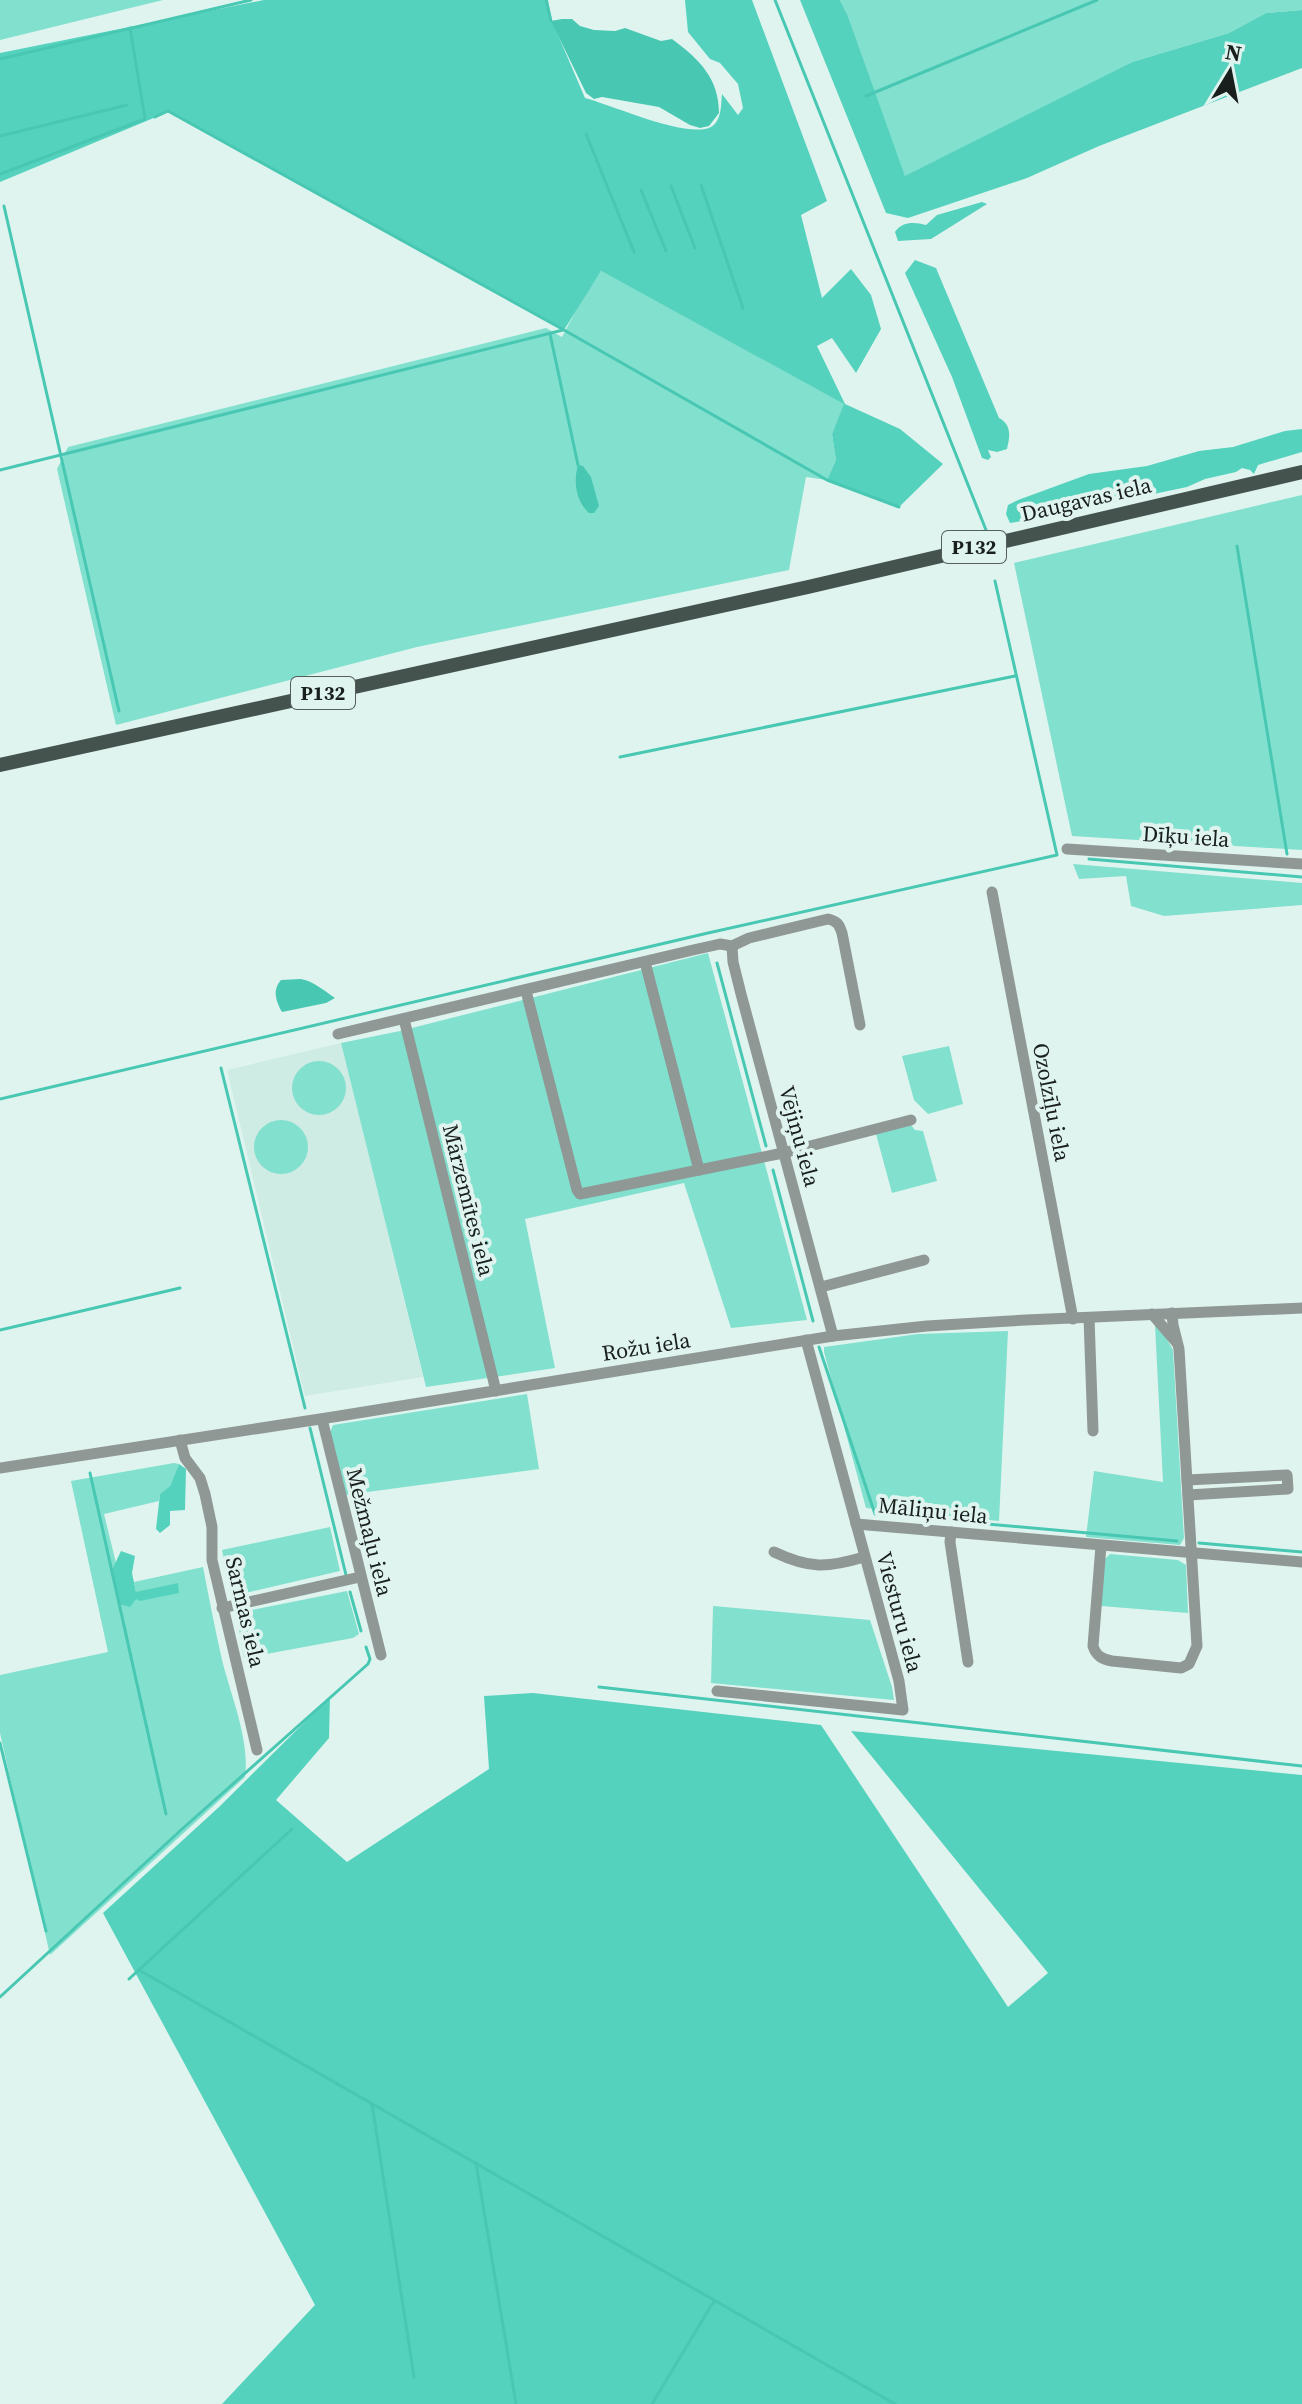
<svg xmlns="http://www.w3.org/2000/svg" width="1302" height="2404" viewBox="0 0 1302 2404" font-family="'Source Serif 4',serif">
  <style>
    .built { fill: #ceebe4 }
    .green { fill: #82e0ce }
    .forest { fill: #54d2bd }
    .water { fill: #48c8b3 }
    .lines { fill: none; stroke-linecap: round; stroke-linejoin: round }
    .stream { stroke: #48c8b3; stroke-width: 3 }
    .minor { stroke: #909896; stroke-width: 11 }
    .major { stroke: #45534f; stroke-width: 14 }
    .labels { text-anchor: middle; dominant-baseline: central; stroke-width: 8; stroke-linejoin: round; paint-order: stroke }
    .shield { fill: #e0f4ef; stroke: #545f5c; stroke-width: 2 }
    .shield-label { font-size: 20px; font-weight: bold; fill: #181f1d }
    .street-label { font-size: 22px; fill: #181f1d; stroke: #e0f4ef }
  </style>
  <rect width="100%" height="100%" fill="#e0f4ef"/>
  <path class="built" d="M341,1043L423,1377L305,1396L227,1070Z"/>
  <g class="green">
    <path d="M0,0H163L0,40Z"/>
    <path d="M840,0H1302V10L1266,13L1229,33L1132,62L905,177L848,16Z"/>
    <path d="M601,271L845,404L832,434L836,460L827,480L806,477L789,570L417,647L116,725L57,469L68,447L546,328L562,337L581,301Z"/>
    <path d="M1302,495V850L1072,836L1014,563Z"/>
    <path d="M1073,864L1302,883V905L1164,916L1131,906L1126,876L1079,879Z"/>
    <path d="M708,953L807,1320L731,1328L684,1183L525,1219L555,1368L426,1387L341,1043L400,1031Z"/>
    <path d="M949,1046L963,1104L928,1114L914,1100L902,1056Z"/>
    <circle cx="319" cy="1088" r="27"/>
    <circle cx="281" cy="1147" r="27"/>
    <path d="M911,1125L915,1130L923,1131L937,1181L892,1193L876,1134Z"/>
    <path d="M1155,1325H1159L1173,1350L1184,1538L1180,1545L1086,1537L1094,1471L1163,1482Z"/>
    <path d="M1008,1331L999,1521L866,1508L824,1352V1347L918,1334Z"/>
    <path d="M527,1394L539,1469L345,1495L329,1435L333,1425Z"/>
    <path d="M174,1463L179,1464L170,1486L160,1494L159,1501L104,1514L116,1563L112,1570L136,1592L134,1582L203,1567C209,1598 215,1629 222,1660C231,1696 250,1740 245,1777L50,1955L0,1733V1675L108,1652L71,1481Z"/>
    <path d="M330,1527L340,1571L232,1596L222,1550Z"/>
    <path d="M1110,1554L1178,1560L1186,1565L1188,1613L1101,1606L1104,1560Z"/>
    <path d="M347,1591L359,1634L353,1638L244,1658L236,1613Z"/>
    <path d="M713,1606L870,1620L892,1687L894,1700L711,1683Z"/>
  </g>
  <g class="forest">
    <path d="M264,0H548L552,21L585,98C612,105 687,139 711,127C722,121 721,103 722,94L738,115L743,108L738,84L720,63L710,59L688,32L685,0H752L827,201L801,215L822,298L851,269L871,295L881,329L856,373L832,338L817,346L845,404L900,429L943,464L899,507L827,480L836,460L832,434L844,404L601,271L564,330L168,112L0,182V53Z"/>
    <path d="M800,0H840L848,16L905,176L1132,62L1229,33L1266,13L1302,10V68L1099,146L1027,178L908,218L886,213Z"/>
    <path d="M982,202L987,204L931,239L898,241L895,232C902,221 915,222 926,225L937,215Z"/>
    <path d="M915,260L936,268L999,418C1012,425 1010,437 1007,449L997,452L988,450L991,457L988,460L982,458L952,377L905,273Z"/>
    <path d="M1302,429V452L1258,465L1254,474L1250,470L1242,468L1236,472L1205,479L1187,487L1096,506L1086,502L1074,512L1010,523L1006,514L1008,505L1018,500L1089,474L1147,466L1199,451L1233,447L1285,431Z"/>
    <path d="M179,1464L186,1469L185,1510L170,1511V1525L160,1533L156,1529L160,1494L170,1486Z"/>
    <path d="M121,1551L135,1556L132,1573L136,1592L178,1583L179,1593L140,1601L136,1599L130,1607L119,1604L112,1570Z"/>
    <path d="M533,1693L821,1725L1008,2007L1048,1973L851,1731L1302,1775V2404H222L315,2305L103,1913L219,1807L330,1697L329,1738L276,1800L347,1862L489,1769L484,1696Z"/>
  </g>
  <g class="water">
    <path d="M562,19H572L580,26L594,30L615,31L625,28L661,41L672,39C699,59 719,78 719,113L709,126L700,128L690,125L659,107L602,97L594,99L586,93L551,21Z"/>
    <path d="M578,465L583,466L591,477L599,506L594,513H589C576,501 573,482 578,465Z"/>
    <path d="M301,979C315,982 323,990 335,998L326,1003L282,1012C276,1001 272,990 281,980Z"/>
  </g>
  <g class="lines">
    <g class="stream">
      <path d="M546,0L551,21"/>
      <path d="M775,0L986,530"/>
      <path d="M0,59L251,0"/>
      <path d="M866,96L1097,0"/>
      <path d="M155,117L168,111L564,330L827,480L899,507"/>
      <path d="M586,134L634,252"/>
      <path d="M0,136L127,105"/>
      <path d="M0,174L145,119L130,28"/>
      <path d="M701,185L743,308"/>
      <path d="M671,186L695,248"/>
      <path d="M641,190L666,251"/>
      <path d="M4,206L119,711"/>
      <path d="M550,334L578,465"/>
      <path d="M0,470L563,330"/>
      <path d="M1237,546L1287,854"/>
      <path d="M620,757L1015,676"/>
      <path d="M1089,859L1302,877"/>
      <path d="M717,963L766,1146"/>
      <path d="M221,1068L305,1408"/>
      <path d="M0,1099L708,933L1057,855L995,581"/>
      <path d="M773,1170L813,1321"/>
      <path d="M0,1330L180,1288"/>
      <path d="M819,1347L875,1514L1177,1541"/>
      <path d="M310,1428L346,1575"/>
      <path d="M90,1473L166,1814"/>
      <path d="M1199,1543L1302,1552"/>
      <path d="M350,1592L361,1631"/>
      <path d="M599,1687L1302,1766"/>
      <path d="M0,1743L46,1931"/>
      <path d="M139,1970L895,2404"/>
      <path d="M129,1979L292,1829"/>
      <path d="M0,1997L181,1830L368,1664L370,1659L366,1647"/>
      <path d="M372,2104L414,2377"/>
      <path d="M476,2163L516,2404"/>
      <path d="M652,2404L714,2301"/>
    </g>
    <g class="minor">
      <path d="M1067,849L1302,864"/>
      <path d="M992,892L1073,1319"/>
      <path d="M732,946L733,962L741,994L833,1336"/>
      <path d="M645,962L699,1170L783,1153L911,1120"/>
      <path d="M526,991L577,1190L580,1194L699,1170"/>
      <path d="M404,1019L496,1391"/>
      <path d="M338,1034L693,950L720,944L732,946L749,938L828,919C837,921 839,924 842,933L860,1025"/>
      <path d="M821,1287L924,1260"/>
      <path d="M1152,1314L1177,1343"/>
      <path d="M1089,1318L1093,1431"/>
      <path d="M322,1419L381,1655"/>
      <path d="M180,1440L185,1458L200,1478L205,1494L212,1527V1560L257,1750"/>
      <path d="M0,1468L333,1417L833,1336L927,1326L1026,1320L1302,1308"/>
      <path d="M1187,1480L1287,1475L1288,1489L1188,1495"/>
      <path d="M856,1524L1302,1562"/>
      <path d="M951,1532L950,1542L968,1662"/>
      <path d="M1101,1546L1093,1646C1096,1656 1102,1659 1112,1661L1181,1668L1189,1664L1197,1646L1179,1349L1173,1325L1172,1313"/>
      <path d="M774,1552C810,1569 827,1568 864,1557"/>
      <path d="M222,1608L360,1577"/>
      <path d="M717,1691L903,1710L899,1681L806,1340"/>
    </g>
    <path class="major" d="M0,765L808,587L1302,472"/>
  </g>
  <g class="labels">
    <g class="shield">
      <rect x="942" y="531" width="64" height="32" rx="6"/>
      <rect x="291" y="677" width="64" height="32" rx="6"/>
    </g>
    <g class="shield-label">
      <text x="974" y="547">P132</text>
      <text x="323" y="693">P132</text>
    </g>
    <g class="street-label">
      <text transform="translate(1086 499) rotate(-13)">Daugavas iela</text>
      <text transform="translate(1186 836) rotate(4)">Dīķu iela</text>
      <text transform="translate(1052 1102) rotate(79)">Ozolzīļu iela</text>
      <text transform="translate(800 1136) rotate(75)">Vējiņu iela</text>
      <text transform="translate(469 1200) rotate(76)">Mārzemītes iela</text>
      <text transform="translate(646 1346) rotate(-9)">Rožu iela</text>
      <text transform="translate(933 1510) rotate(6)">Māliņu iela</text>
      <text transform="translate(370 1532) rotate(76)">Mežmaļu iela</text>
      <text transform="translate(246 1612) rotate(77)">Sarmas iela</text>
      <text transform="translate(900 1612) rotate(75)">Viesturu iela</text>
    </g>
  </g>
  <g transform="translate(1230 72) rotate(10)" stroke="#e0f4ef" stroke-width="6" paint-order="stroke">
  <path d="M0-6L14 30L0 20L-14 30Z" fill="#181f1d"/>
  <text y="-12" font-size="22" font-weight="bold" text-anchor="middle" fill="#181f1d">N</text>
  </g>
</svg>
